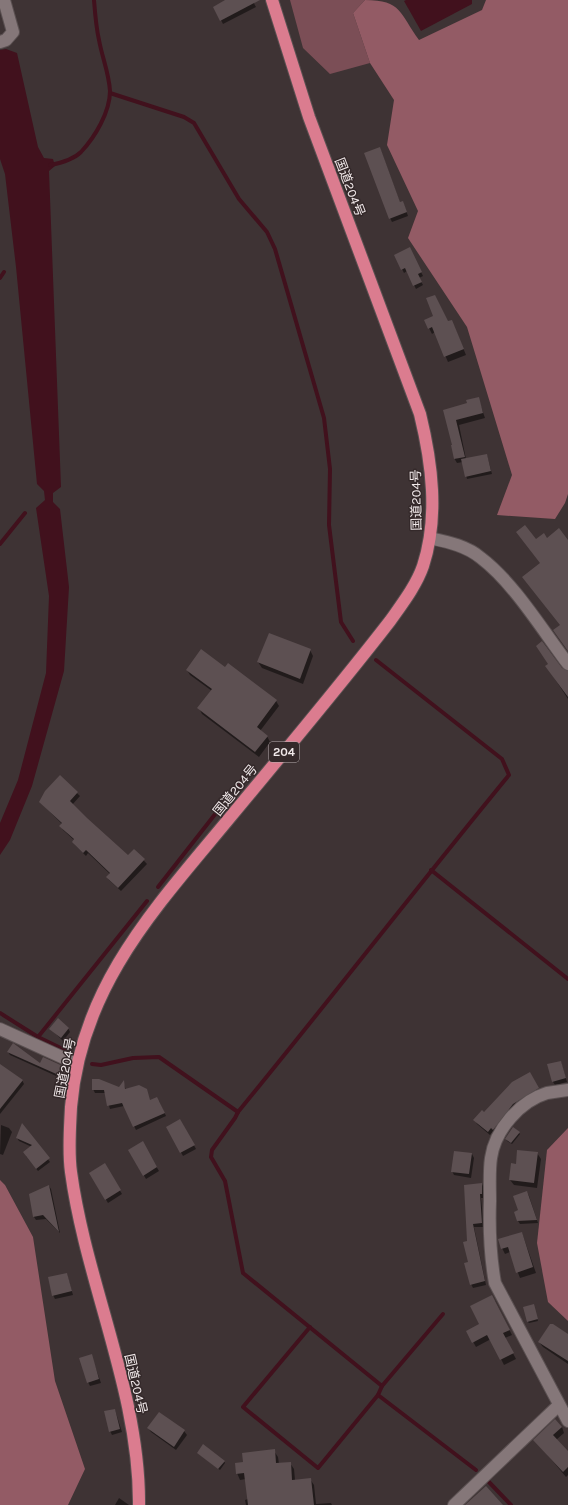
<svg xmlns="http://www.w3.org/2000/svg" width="568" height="1505" viewBox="0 0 568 1505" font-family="Karla,'Noto Sans JP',sans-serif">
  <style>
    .green { fill: #7b4e56 }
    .forest { fill: #935b65 }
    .water { fill: #41111d }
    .shadow { fill: #0007 }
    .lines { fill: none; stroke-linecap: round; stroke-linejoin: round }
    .stream { stroke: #41111d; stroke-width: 4 }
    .building { fill: #5d5052 }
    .street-casing { stroke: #5a5051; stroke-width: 14 }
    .highway-casing { stroke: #5a5051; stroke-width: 14 }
    .street { stroke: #857779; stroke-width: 12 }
    .highway { stroke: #db7c8f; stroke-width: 12 }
    .labels { text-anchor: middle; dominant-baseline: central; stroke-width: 3; stroke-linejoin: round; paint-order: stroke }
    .shield { fill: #34292a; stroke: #b8afb0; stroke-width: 1 }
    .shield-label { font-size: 12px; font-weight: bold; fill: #f0e8e9 }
    .street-label { font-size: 13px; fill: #f0e8e9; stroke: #34292a }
  </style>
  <rect width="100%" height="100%" fill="#3e3334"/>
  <path class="green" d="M290,0H365L353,13L370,63L330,74L303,48Z"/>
  <g class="forest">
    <path d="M365,0C402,0 400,14 419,40L482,10L486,0H568V494L565,503L555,519L497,515L512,475L467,327L408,238L418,211L387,145L394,100L370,63L353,13Z"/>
    <path d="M568,1128V1321L548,1302L537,1243L547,1150Z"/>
    <path d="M0,1180L5,1185L33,1237L55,1381L85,1469L68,1505H0Z"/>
  </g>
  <g class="water">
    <path d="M406,0H472V4L421,31L404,1Z"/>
    <path d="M6,49L17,53L38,147L44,158L53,159L55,166L49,171L61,487L53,493V502L60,509L69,587L64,671L32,786L10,840L0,855V823L18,780L46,673L49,596L36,508L45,500L44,491L37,484L16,267L5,174L0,159V50Z"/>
  </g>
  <g class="shadow">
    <path d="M228,0H252L256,7L223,24L214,7Z"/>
    <path d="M380,148L400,203L403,202L408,216L392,222L390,218Z"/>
    <path d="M411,252L423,276L419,278L423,285L416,289L407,271L404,273L402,269Z"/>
    <path d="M425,320L448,322L454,326L466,355L448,362L435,332L432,334Z"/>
    <path d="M478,398L485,418L459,425L466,459L487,455L492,474L467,479L463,462L457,463L454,458V446L444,411L468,404Z"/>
    <path d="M310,650L313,656L303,684L262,668L258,662Z"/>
    <path d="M225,669L276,701L279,706L260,731L267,736L270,742L259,757L202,714L199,708L212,691L190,675L187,670Z"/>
    <path d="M549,670L568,678V699Z"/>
    <path d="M60,777L80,796L72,805L128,857L134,850L147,864L121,891L109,880L107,877L110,874L88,853L86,856L75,845L73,842L74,840L63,830L61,826L62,824L40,802Z"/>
    <path d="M68,1028L70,1032L63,1041L51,1029Z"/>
    <path d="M8,1052L41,1064L67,1069L69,1072L65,1080L10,1055Z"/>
    <path d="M561,1062L567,1082L555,1085L553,1082Z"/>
    <path d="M0,1068L22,1080L24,1084L0,1114Z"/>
    <path d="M530,1074L540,1092L496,1133L493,1131L490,1135L477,1124L475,1120Z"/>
    <path d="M123,1082L126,1090L150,1101H159L166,1116L136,1130L124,1106L110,1109L105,1093H95L93,1089H119Z"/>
    <path d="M180,1120L196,1149L183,1156L167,1128Z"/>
    <path d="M1,1125L9,1128L12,1132L3,1155L0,1154Z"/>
    <path d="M22,1125L50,1162L38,1171L26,1156L32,1147L19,1141L17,1138Z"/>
    <path d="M519,1133L520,1134L512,1144L507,1141L506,1139Z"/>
    <path d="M142,1143L159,1171L146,1179L129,1150Z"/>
    <path d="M537,1153L541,1159L537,1188L514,1185L510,1180Z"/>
    <path d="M472,1154L474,1158L471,1178L454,1175L452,1171Z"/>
    <path d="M105,1165L122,1194L108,1203L90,1173Z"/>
    <path d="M482,1184L484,1188V1198H481L484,1227H474L486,1285L473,1288L471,1284L468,1242Z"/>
    <path d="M49,1186L51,1189L60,1233L46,1219L36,1220L34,1217L30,1195Z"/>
    <path d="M527,1192L529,1196L538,1223L520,1224L518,1221Z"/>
    <path d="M522,1233L536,1273L520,1278L510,1252L505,1254L502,1248Z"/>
    <path d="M67,1274L73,1295L55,1299L53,1295Z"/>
    <path d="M495,1301L512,1335L505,1338L516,1359L504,1365L491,1339L476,1347L467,1331L481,1324Z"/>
    <path d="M534,1307L538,1321L529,1323L528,1322Z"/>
    <path d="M551,1324L568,1335V1364L543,1347L539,1342Z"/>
    <path d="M91,1355L101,1383L90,1386L88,1382Z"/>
    <path d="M115,1410L122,1432L112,1435L110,1431Z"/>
    <path d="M159,1413L184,1431L187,1435L176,1450L151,1432L148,1428Z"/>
    <path d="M562,1427L564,1433L556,1440L568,1452V1475L566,1477L535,1440Z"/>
    <path d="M274,1451L278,1457L279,1464L290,1463L294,1469L295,1480L310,1479L314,1485L316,1504L331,1503L332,1505H246L245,1500L248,1499L246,1479L240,1480L237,1473L244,1463Z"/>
    <path d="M198,1453L224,1461L225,1463L220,1470Z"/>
    <path d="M119,1498L129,1505H115Z"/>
  </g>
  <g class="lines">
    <g class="stream">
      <path d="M110,93L184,117L194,123L239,199L267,232L275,249L324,418L330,469L329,525L341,622L353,641"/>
      <path d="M50,165C61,163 73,160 81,152C95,137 110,112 110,91C109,73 102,57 99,40C96,27 95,13 94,0"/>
      <path d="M0,278L4,272"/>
      <path d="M0,544L25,513"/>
      <path d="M376,660L502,759L509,775C417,887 329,1001 238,1112L235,1118L212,1150L211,1157L225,1181L243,1273L382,1386"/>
      <path d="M234,790L251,769"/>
      <path d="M431,870L568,979"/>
      <path d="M158,887L227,799"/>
      <path d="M0,1013L38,1037L69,1052"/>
      <path d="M38,1037L147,901"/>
      <path d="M92,1064L101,1065L133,1058L159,1057L238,1112"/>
      <path d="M443,1314L382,1386L378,1395L476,1470"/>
      <path d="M310,1327L243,1407L318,1468L378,1395"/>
      <path d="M487,1480L511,1505"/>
    </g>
  </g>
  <g class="building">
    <path d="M225,0H260L220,21L213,7Z"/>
    <path d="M380,147L400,202L403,201L407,212L389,219L364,153Z"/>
    <path d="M410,247L422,272L418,274L422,282L413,286L405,268L401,270L394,255Z"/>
    <path d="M435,295L448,321L452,320L464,349L444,357L432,327L428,329L424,320L433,316L426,298Z"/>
    <path d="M479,397L483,413L456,420L465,457L454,459L451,445H452L443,410L467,403L466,400Z"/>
    <path d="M487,454L491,471L465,477L461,459Z"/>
    <path d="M525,525L536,539L544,533L547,538L559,528L568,540V651L553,630L560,625L522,577L540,563L516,532Z"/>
    <path d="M269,633L311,649L300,679L257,662Z"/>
    <path d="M542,641L562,668L568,671V697L545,666L548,664L536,646Z"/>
    <path d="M201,649L225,667L228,663L277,700L257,727L268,736L255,752L197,708L212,689L186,670Z"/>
    <path d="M60,775L78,792L70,801L87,818L128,855L134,849L145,859L118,888L106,877L110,873L86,850L83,853L72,842L74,839L59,826L62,823L39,802L45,791Z"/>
    <path d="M58,1018L69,1028L61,1038L49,1029Z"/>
    <path d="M13,1043L40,1063L43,1057L67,1068L63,1077L7,1052Z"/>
    <path d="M561,1061L566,1078L552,1082L547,1064Z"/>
    <path d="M0,1064L23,1080L0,1109Z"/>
    <path d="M530,1072L539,1088L513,1104L493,1130L491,1128L488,1132L473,1120L482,1110L484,1112L512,1082Z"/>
    <path d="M92,1079H99L119,1087L124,1080L125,1089L139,1085L147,1089L150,1100L157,1097L165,1113L133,1127L122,1103L107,1106L104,1090H92Z"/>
    <path d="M180,1119L195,1145L180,1153L166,1127Z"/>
    <path d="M22,1123L50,1158L36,1169L23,1152L32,1145L16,1138Z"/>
    <path d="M513,1127L520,1132L511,1143L505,1139Z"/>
    <path d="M143,1141L157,1167L143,1176L128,1150Z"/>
    <path d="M517,1150L538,1152L534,1183L509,1180L511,1163L516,1164Z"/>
    <path d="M454,1151L472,1153L469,1174L451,1172Z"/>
    <path d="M105,1163L121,1190L105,1200L89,1173Z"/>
    <path d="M482,1183V1194H480L482,1223L473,1224L485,1281L470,1285L464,1263L468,1262L463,1242L467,1241L464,1185Z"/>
    <path d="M49,1185L59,1232L43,1215L33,1217L29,1194Z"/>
    <path d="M527,1191L537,1220L517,1221L514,1212L518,1210L513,1196Z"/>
    <path d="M522,1232L533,1267L516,1273L508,1247L501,1249L498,1239Z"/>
    <path d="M67,1273L72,1291L52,1296L48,1277Z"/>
    <path d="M492,1295L510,1330L503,1333L514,1353L500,1360L487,1335L472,1343L466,1331L479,1324L470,1306Z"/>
    <path d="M534,1304L538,1319L527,1322L523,1307Z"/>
    <path d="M550,1324H553L568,1334V1361L538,1342Z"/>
    <path d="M92,1354L99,1379L87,1383L79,1358Z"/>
    <path d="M115,1409L120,1429L109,1432L104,1411Z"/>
    <path d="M159,1412L185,1430L174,1447L147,1428Z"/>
    <path d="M555,1419L562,1427L553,1435L568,1451V1467L563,1472L533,1440Z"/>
    <path d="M203,1444L225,1461L218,1469L197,1453Z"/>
    <path d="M275,1449L276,1463L291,1462L292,1480L311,1478L314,1505H248L244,1473L236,1474L235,1463L243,1462L242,1453Z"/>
    <path d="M486,1486L503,1505H465Z"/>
  </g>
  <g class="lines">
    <g class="street-casing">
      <g id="street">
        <path d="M0,42L6,40L13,32L4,0"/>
        <path d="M430,538C448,542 467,546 481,558C514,583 543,631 568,664"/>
        <path d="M0,1029L77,1064"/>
        <path d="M568,1090C561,1091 554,1092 547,1093C520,1101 495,1130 491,1158C489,1171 490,1187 490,1201C489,1229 490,1255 495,1283L568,1421"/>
        <path d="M454,1505L559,1405"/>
      </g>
    </g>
    <g class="highway-casing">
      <path id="highway" d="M139,1505C140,1393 86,1283 71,1172C68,1151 70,1129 71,1107C81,984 158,905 232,815C285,751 339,687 390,621C402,604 416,586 423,566C439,517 432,463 420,414L309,117L272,0"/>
    </g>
    <use href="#street" class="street"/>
    <use href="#highway" class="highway"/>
  </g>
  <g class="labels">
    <rect class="shield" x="269" y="742" width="30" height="20" rx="3"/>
    <g class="shield-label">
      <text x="284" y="752">204</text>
    </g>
    <g class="street-label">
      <text transform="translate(350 187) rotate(69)">国道204号</text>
      <text transform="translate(416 500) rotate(-91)">国道204号</text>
      <text transform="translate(235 790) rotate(-51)">国道204号</text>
      <text transform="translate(65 1068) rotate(-79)">国道204号</text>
      <text transform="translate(136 1384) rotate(77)">国道204号</text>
    </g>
  </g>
</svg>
